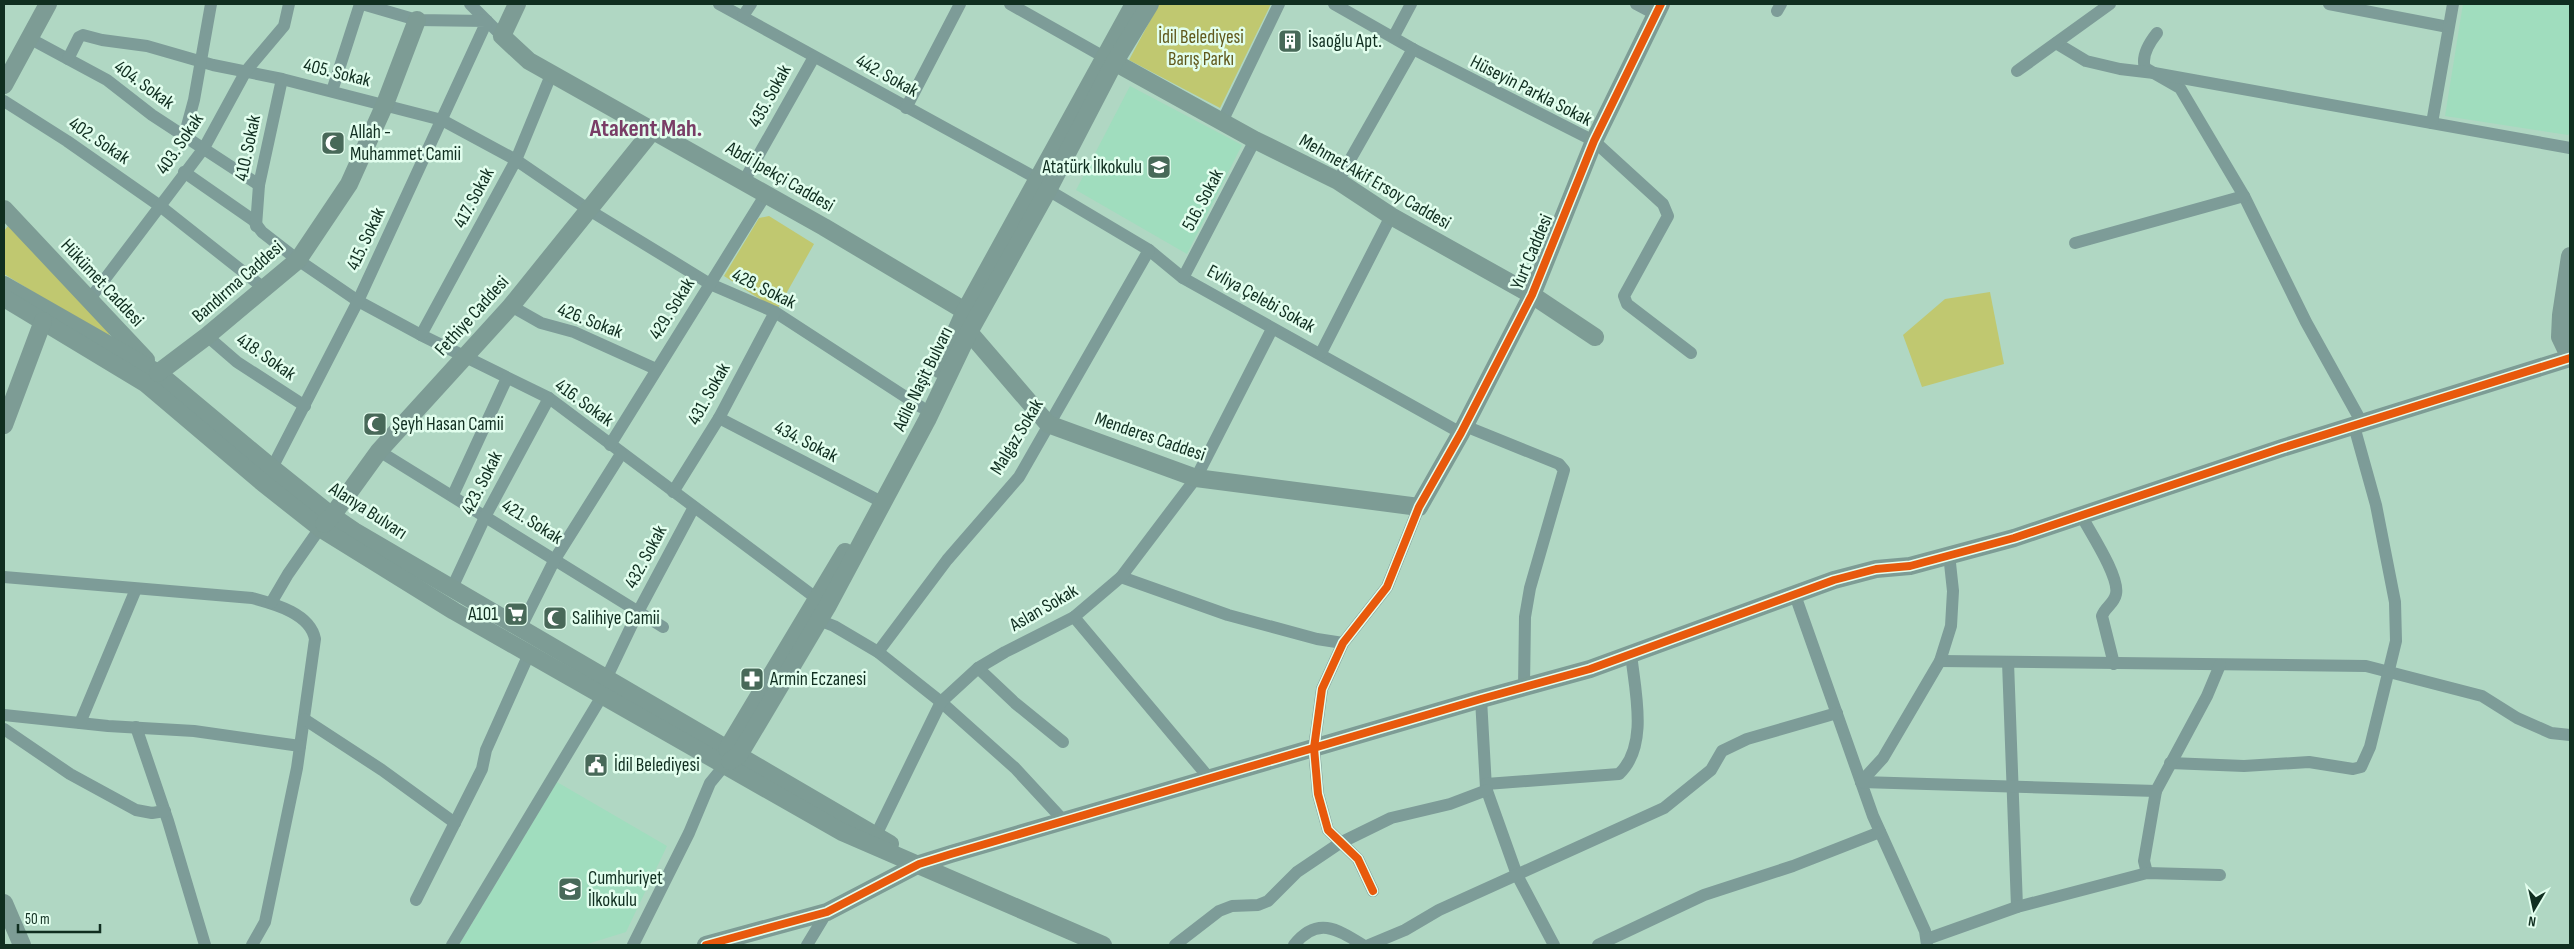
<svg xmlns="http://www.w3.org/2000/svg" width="2574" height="949" viewBox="0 0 2574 949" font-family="'Sofia Sans Condensed',sans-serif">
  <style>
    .built { fill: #a0ddbe }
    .green { fill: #c0c870 }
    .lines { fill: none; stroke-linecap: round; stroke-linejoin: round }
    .street { stroke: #7d9c98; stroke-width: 12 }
    .secondary { stroke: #7d9c95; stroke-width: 18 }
    .cycleway-casing { stroke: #e2feee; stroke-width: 11 }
    .cycleway { stroke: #e8590c; stroke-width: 8 }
    .labels { text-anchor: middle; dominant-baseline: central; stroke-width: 5; stroke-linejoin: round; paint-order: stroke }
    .park-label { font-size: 19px; fill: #60581c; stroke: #e2feee }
    .poi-label { font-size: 19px; fill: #102e20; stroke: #e2feee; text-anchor: start }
    .street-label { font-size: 19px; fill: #102e20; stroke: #e2feee }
    .district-label { font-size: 24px; font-weight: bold; fill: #793d66; stroke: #e2feee }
  </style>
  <rect width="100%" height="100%" fill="#b0d7c3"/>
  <g class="built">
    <path d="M2463,4H2570V133L2568,135L2445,116Z"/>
    <path d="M1130,86L1242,145L1187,254L1076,190Z"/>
    <path d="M557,782L667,846L626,932L584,945H459Z"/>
  </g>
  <g class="green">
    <path d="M1159,4H1271L1220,108L1129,60Z"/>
    <path d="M769,216L814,244L777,310L724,276L759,218Z"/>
    <path d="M8,226L111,331L108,338L4,274V231Z"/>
    <path d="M1990,292L2004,364L1922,387L1903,335L1945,299Z"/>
  </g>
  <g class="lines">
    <g class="street">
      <path d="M470,4L502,36"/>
      <path d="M719,4L1038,179"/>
      <path d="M1010,4L1104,57"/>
      <path d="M1334,4L1413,49L1594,141L1663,204L1668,216L1624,296L1627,304L1691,353"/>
      <path d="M1636,4L1655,14"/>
      <path d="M2329,4L2448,27"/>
      <path d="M1777,11L1781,4"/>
      <path d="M743,16L751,4"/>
      <path d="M2157,33C2149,43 2141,56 2145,68L2180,88L2244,196L2306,322L2362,423"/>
      <path d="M1394,36L1411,4"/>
      <path d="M29,38L107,80L152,115L259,185"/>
      <path d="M2056,43L2086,61L2120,69L2154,73L2570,148"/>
      <path d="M68,59L79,37L83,35L102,40L147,46L213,65L282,79L442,120L516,160L589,210L710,284L775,312L921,407"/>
      <path d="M2017,71L2110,4"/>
      <path d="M332,91L360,4"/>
      <path d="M4,101L67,141L160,206L265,289"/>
      <path d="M906,108L960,4"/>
      <path d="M1222,122L1279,4"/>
      <path d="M2432,123L2453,4"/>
      <path d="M184,137L194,100L211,4"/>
      <path d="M184,172L253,220L262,232L298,260L358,301L421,335L549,398L824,604"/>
      <path d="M744,181L814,57"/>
      <path d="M1338,181L1413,49"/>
      <path d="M1048,190L1149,250L1183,278L1461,433"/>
      <path d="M256,226L259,185L282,79"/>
      <path d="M2075,243L2244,196"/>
      <path d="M1183,278L1255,140"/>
      <path d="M89,300L204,148L246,71L284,26L289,4"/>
      <path d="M511,306L541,323L574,332L656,369"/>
      <path d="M421,335L516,160L551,75"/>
      <path d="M207,336L237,362L305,406"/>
      <path d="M1321,353L1391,216"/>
      <path d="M719,418L876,499"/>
      <path d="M1465,426L1559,464L1564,470L1530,588L1525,617L1524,687"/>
      <path d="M610,445L766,194"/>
      <path d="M379,451L663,627"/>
      <path d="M272,468L358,301L487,21L417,20L362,4"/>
      <path d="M673,492L719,418L775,312"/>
      <path d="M453,495L507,378"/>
      <path d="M2081,515C2090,532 2120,577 2116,594C2114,604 2105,607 2102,616L2114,664"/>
      <path d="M4,577L252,598C274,604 310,613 315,639L297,768L265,922L252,945"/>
      <path d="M1121,577L1228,615L1317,639L1343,643"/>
      <path d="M452,588L486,515L549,398"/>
      <path d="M1795,595L1873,816L1925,931L1927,945"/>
      <path d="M271,603L288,574L320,528"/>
      <path d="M1074,617L1210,779"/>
      <path d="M813,618L834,626L878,652L941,702L1015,768L1064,821"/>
      <path d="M520,629L555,559L621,454"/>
      <path d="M878,652L947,560L1019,477L1149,250"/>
      <path d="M1940,661L2366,666L2482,696L2517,718L2551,733L2570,735"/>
      <path d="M2008,662L2017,907"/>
      <path d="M978,668L1015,703L1063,742"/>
      <path d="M606,679L638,612L694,507"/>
      <path d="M1481,699L1486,788L1517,875L1554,945"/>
      <path d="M4,715L108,726L194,731L300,746"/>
      <path d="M304,719L382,770L455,823"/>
      <path d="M80,723L136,589"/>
      <path d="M136,727L168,821L205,945"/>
      <path d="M4,729L70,774L136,810L152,813L165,811"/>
      <path d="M2170,763L2244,766L2309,762L2353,769L2361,767L2370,747L2396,641L2395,602L2376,505L2354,426"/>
      <path d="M1861,782L2156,791"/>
      <path d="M1861,782L1883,758L1940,661L1951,626L1953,591L1949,554"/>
      <path d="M1486,784L1619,774C1649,746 1635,691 1631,654"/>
      <path d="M876,835L941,702L978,668L1005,652L1074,617L1121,577L1196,478L1272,329"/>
      <path d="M2147,873L2144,861L2156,791L2207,696L2220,665"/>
      <path d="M1373,891L1358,859L1328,830L1318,794L1314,748L1322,689L1343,643L1387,587L1419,507"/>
      <path d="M416,900L482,769L486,750L529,654"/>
      <path d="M1927,939L2017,907L2147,873L2220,875"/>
      <path d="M452,945L602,696"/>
      <path d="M633,945L689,833L710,783L724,766L725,758"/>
      <path d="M807,945L827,912"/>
      <path d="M1175,945L1219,911L1232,906L1258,905L1268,901L1297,872L1340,843L1391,818L1450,804L1487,790"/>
      <path d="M1294,945C1317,916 1337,929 1363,945"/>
      <path d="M1369,945L1405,930L1439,910L1664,808L1711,770L1722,751L1747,739L1837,713"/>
      <path d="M1598,945L1704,895L1793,866L1880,832"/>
    </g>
    <g class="secondary">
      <path d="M517,4L502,36L529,61L824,227L965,311"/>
      <path d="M1105,57L1255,140L1338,181L1391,216L1532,295L1595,337"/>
      <path d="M4,85L48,4"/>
      <path d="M4,209L146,360"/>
      <path d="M2570,256L2561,315L2560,337L2570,358"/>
      <path d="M4,285L158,373L272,468L332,516L354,531L890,844"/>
      <path d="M4,298L145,383L263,483L320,528L454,611L842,832L1103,945"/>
      <path d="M969,332L1048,424L1196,478L1419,507L1461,433L1532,295L1594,141L1661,4"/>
      <path d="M939,369L965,311L1134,4"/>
      <path d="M158,373L207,336L298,260L349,184L385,104L417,20"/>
      <path d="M4,425L43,321"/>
      <path d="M324,524L332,516L379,451L511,306L653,130"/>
      <path d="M727,749L845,552"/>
      <path d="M730,761L739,755L827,607L927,420L969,332L1048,190L1114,63L1150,4"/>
      <path d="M4,903L22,945"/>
      <path d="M706,945L827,912L919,864L951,854L1481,699L1590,669L1834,580L1876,569L1910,566L2014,538L2282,448L2570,358"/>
    </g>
    <g class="cycleway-casing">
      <g id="cycleway">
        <path d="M1373,891L1358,859L1328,830L1318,794L1314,748L1322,689L1343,643L1387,587L1419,507L1461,433L1532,295L1594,141L1661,4"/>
        <path d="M706,945L827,912L919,864L951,854L1481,699L1590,669L1834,580L1876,569L1910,566L2014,538L2282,448L2570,358"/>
      </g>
    </g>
    <use href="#cycleway" class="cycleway"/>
  </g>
  <defs>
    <g id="building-square" transform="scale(1.25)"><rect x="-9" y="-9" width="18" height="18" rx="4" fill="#486959" stroke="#e2feee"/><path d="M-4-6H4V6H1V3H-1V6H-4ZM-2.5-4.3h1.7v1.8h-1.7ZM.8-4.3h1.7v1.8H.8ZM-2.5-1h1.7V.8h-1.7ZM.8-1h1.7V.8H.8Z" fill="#fff"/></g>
    <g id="mosque-square" transform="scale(1.25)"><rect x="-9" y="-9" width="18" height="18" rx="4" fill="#486959" stroke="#e2feee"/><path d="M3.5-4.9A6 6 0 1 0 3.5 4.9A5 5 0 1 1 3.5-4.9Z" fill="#fff"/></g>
    <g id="school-square" transform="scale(1.25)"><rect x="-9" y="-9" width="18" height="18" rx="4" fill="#486959" stroke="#e2feee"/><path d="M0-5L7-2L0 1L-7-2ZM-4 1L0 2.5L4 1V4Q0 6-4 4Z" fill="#fff"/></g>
    <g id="supermarket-square" transform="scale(1.25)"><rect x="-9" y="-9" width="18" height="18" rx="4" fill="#486959" stroke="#e2feee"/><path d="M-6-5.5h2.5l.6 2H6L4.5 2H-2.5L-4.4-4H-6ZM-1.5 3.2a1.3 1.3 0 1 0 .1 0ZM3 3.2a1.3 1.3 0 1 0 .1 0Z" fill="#fff"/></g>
    <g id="pharmacy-square" transform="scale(1.25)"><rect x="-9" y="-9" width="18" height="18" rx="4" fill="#486959" stroke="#e2feee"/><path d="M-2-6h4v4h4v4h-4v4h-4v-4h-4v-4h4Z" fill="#fff"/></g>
    <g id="civic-square" transform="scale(1.25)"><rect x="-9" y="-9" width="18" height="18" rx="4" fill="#486959" stroke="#e2feee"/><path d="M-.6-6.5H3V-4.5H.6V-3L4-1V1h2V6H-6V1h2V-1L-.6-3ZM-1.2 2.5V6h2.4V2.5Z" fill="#fff"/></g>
  </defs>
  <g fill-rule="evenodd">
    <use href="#building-square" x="1290" y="41"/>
    <use href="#mosque-square" x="333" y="143"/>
    <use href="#school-square" x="1159" y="167"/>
    <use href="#mosque-square" x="375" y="424"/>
    <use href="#supermarket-square" x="516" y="614"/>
    <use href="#mosque-square" x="555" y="618"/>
    <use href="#pharmacy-square" x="752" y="679"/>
    <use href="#civic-square" x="596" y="765"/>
    <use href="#school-square" x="570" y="889"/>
  </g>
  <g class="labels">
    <g class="park-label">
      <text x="1201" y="37">İdil Belediyesi<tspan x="1201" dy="22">Barış Parkı</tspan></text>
    </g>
    <g class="poi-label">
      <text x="1308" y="41">İsaoğlu Apt.</text>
      <text x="350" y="132">Allah -<tspan x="350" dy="22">Muhammet Camii</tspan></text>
      <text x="1142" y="167" text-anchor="end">Atatürk İlkokulu</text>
      <text x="392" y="424">Şeyh Hasan Camii</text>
      <text x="498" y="614" text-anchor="end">A101</text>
      <text x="572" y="618">Salihiye Camii</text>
      <text x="770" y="679">Armin Eczanesi</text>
      <text x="614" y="765">İdil Belediyesi</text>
      <text x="588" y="878">Cumhuriyet<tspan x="588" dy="22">İlkokulu</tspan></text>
    </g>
    <g class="street-label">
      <text transform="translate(337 73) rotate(14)">405. Sokak</text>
      <text transform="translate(887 76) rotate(29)">442. Sokak</text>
      <text transform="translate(144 85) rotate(36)">404. Sokak</text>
      <text transform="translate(1531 91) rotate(27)">Hüseyin Parkla Sokak</text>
      <text transform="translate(770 96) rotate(-61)">435. Sokak</text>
      <text transform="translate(99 141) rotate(34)">402. Sokak</text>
      <text transform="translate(180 144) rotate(-56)">403. Sokak</text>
      <text transform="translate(248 148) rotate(-78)">410. Sokak</text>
      <text transform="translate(780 177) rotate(30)">Abdi İpekçi Caddesi</text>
      <text transform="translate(1375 182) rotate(30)">Mehmet Akif Ersoy Caddesi</text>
      <text transform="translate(474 198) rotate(-62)">417. Sokak</text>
      <text transform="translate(1203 200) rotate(-62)">516. Sokak</text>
      <text transform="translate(366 239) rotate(-65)">415. Sokak</text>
      <text transform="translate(1532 252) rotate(-67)">Yurt Caddesi</text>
      <text transform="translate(238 282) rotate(-41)">Bandırma Caddesi</text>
      <text transform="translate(102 283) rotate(47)">Hükümet Caddesi</text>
      <text transform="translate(764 289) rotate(26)">428. Sokak</text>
      <text transform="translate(1261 299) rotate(29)">Evliya Çelebi Sokak</text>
      <text transform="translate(672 309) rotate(-58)">429. Sokak</text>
      <text transform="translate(472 316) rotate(-48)">Fethiye Caddesi</text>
      <text transform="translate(590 321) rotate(21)">426. Sokak</text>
      <text transform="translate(266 357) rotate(35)">418. Sokak</text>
      <text transform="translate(923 379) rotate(-64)">Adile Naşit Bulvarı</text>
      <text transform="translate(709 394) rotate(-61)">431. Sokak</text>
      <text transform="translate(584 403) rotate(36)">416. Sokak</text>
      <text transform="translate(1017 437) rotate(-59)">Malgaz Sokak</text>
      <text transform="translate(1150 437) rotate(19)">Menderes Caddesi</text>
      <text transform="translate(806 442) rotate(27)">434. Sokak</text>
      <text transform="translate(482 483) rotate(-63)">423. Sokak</text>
      <text transform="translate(368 511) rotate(33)">Alanya Bulvarı</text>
      <text transform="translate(532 522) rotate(32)">421. Sokak</text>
      <text transform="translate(646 557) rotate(-62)">432. Sokak</text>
      <text transform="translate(1044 608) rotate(-30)">Aslan Sokak</text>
    </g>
    <g class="district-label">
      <text x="646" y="128">Atakent Mah.</text>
    </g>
  </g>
  <rect width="2574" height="949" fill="none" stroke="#102e20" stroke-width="10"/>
  <g transform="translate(2534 909) rotate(189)" stroke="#e2feee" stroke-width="4" paint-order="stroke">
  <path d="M0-4L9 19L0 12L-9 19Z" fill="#102e20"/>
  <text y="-8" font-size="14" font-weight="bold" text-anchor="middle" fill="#102e20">N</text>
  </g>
  <path d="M18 924v8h82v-8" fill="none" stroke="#102e20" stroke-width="2.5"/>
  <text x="25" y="924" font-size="15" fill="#102e20" stroke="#e2feee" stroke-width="4" paint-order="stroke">50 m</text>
</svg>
